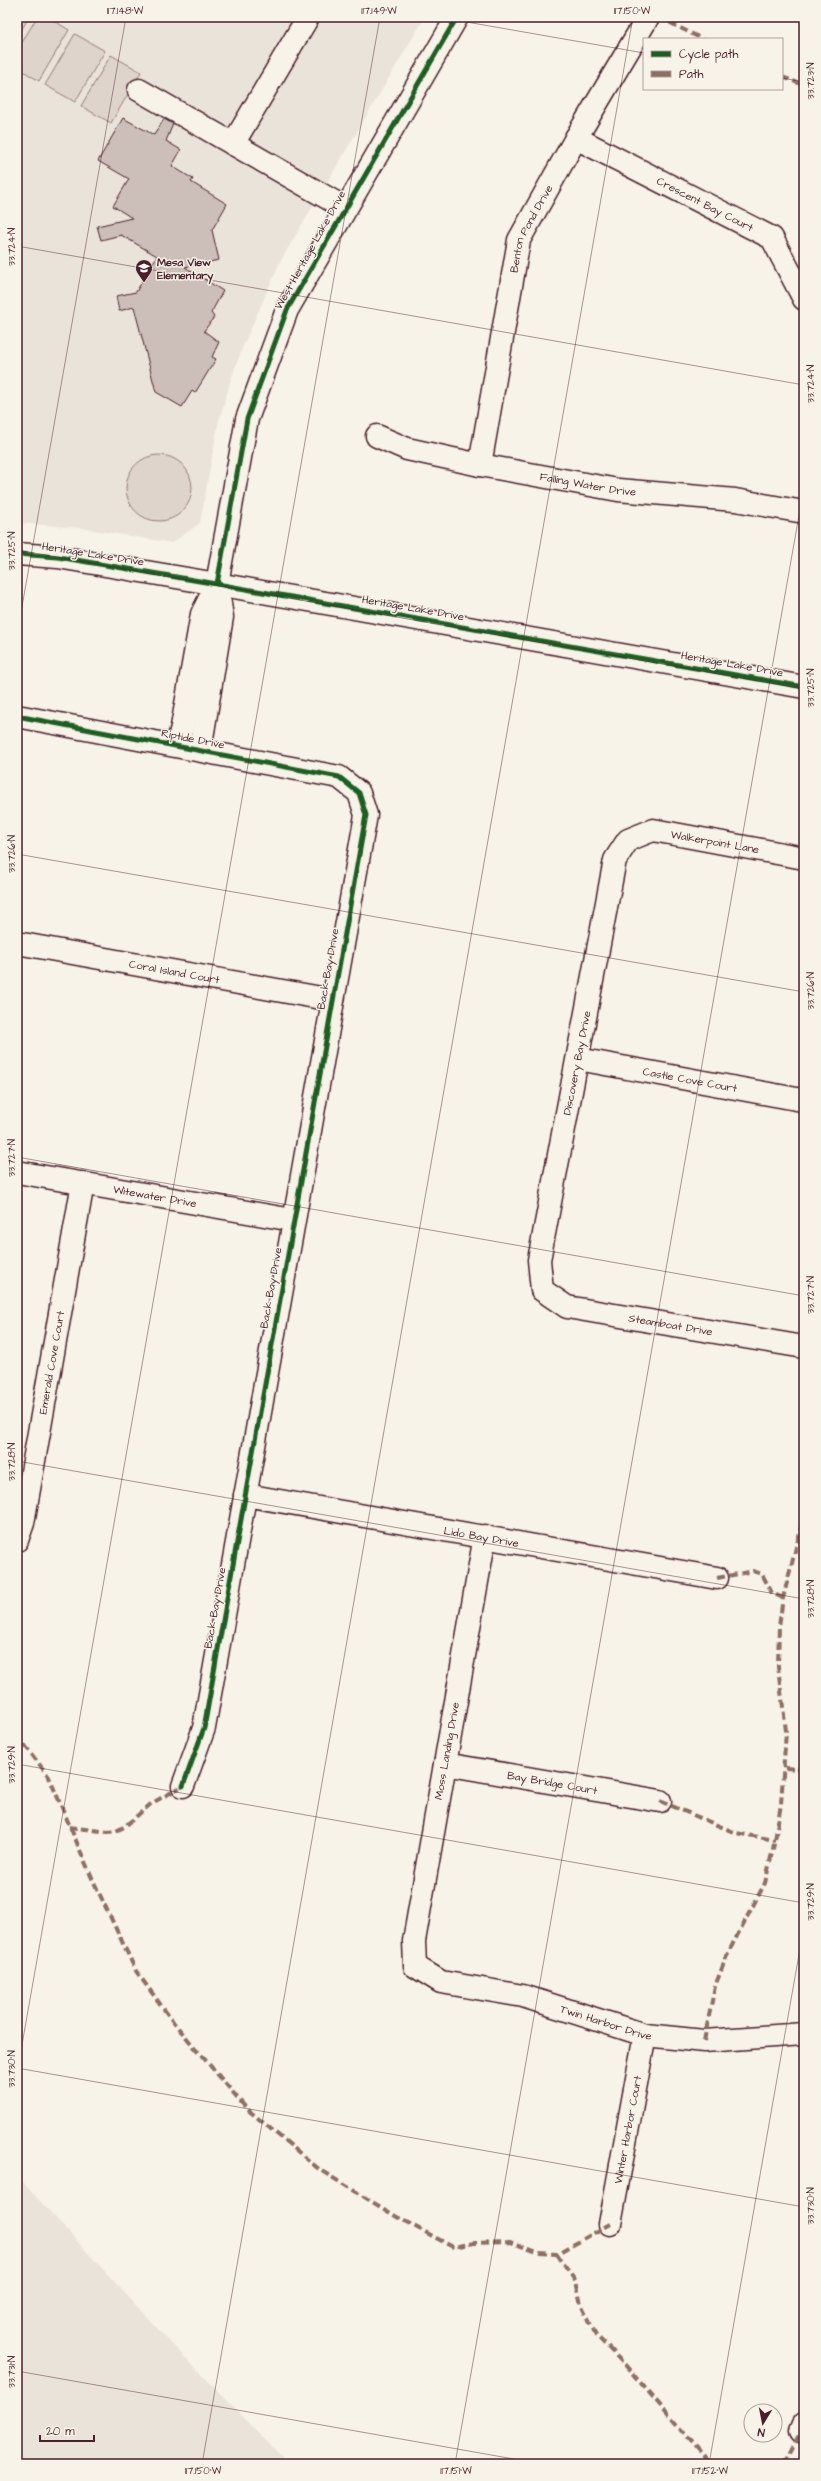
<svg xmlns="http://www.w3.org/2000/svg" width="821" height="2481" viewBox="0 0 821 2481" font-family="'Architects Daughter',sans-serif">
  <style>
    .built { fill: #eae3da }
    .green { fill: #ded4cc; stroke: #947a7c }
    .building { fill: #ccbfb9; stroke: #4a1f2b }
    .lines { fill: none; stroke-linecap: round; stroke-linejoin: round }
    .minor-casing { stroke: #4a1f2b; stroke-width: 25 }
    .minor { stroke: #f7f3e8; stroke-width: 22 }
    .quiet { stroke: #8d6e63; stroke-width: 4; stroke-dasharray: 8 4; stroke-linecap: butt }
    .cycleway-casing { stroke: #f7f3e8; stroke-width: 8 }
    .cycleway { stroke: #1b5e20; stroke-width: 5 }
    .ticks { fill: none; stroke: #4a1f2b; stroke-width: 1; stroke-opacity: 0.45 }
    .labels { text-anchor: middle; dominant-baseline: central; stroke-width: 3; stroke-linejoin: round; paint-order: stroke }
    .street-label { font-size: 11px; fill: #4a1f2b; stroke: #f7f3e8 }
    .poi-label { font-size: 11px; font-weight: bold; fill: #4a1f2b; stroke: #f7f3e8; text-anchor: start }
    .neatline { fill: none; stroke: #4a1f2b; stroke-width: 1.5 }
    .ticks-label { font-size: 10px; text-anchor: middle; fill: #4a1f2b }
  </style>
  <rect width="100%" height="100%" fill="#f7f3e8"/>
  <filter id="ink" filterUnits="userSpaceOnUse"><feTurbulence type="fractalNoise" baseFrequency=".025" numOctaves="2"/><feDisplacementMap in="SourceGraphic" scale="8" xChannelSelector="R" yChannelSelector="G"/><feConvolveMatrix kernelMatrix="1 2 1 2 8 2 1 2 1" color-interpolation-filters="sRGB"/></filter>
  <g filter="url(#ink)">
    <g class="built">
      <path d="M17,17H425L281,260L243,346L231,379L218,424L200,523L172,543L82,528L17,523Z"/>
      <path d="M17,2176L168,2340L289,2464H17Z"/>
    </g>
    <g class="green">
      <path d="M17,17H29L17,37Z"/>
      <path d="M37,17H48L69,30L39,81L17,67V51Z"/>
      <path d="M75,34L105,51L75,102L45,85Z"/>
      <path d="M111,55L141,72L111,123L81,106Z"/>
      <circle cx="159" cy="488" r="33"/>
    </g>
    <path class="building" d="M123,118L154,135L164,119L173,124L166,141L181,150L172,166L193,179L191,182L227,204L212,230L219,260L185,267L223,291L211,313L214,317L204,331L219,342L212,357L216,359L195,393L192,391L182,407L156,392L134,307L119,311L116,296L136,292L157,256L121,235L101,240L97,226L132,218L113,206L129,179L98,161Z"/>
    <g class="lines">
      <g class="minor-casing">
        <g id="minor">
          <path d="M139,90L345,208"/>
          <path id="s1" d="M576,138L772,238L804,299"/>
          <path d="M233,144L308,17"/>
          <path id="s2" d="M377,436L407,449L480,465L618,490L735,500L804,512"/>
          <path id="s3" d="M480,465L519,240L576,138L648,17"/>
          <path d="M17,554L58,557L217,584L804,687"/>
          <path d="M17,716L339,777L359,793L366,815L204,1728L183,1786"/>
          <path d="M177,746L182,727L202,614L217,584L247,419L287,310L457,17"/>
          <path d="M200,750L222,617L217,584"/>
          <path id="s4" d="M804,858L653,830L628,840L615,860L539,1260L542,1290L567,1307L804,1347"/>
          <path id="s5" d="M17,943L332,1000"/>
          <path id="s6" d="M578,1059L802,1100"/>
          <path id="s7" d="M17,1172L293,1220"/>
          <path id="s8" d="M245,1495L717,1578"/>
          <path id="s9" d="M485,1536L414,1941L415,1966L441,1982L523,1996L645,2035L704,2041L804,2034"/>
          <path id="s10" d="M17,1540L23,1523L83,1183"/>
          <path id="s11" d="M445,1764L660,1801"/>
          <path id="s12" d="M610,2224L645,2035"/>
          <path d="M801,2431L804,2424"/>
        </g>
      </g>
      <use href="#minor" class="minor"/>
      <g class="quiet">
        <path d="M659,17L702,39"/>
        <path d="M782,77L804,85"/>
        <path d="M802,1100L804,1101"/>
        <path d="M717,1578L753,1571L762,1574L772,1593L783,1598"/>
        <path d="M17,1735L49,1777L91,1876L136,1971L174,2023L247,2109L320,2170L397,2217L453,2247L474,2243L510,2242L540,2253L557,2254L610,2224"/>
        <path d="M785,1768L804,1769"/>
        <path d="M660,1801L736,1833L775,1840"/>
        <path d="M69,1827L108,1832L116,1831L124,1827L152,1803L183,1786"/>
        <path d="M704,2041L715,1986L728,1953L765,1883L775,1840L781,1804L786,1731L778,1667L779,1626L783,1598L804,1516"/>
        <path d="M557,2254L576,2281L581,2305L596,2335L626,2366L711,2464"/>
        <path d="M784,2464L801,2431"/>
      </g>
      <g class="cycleway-casing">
        <g id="cycleway">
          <path d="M17,554L58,557L217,584L804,687"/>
          <path d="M217,584L247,419L287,310L457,17"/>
          <path d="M17,716L339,777L359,793L366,815L204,1728L183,1786"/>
        </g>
      </g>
      <use href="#cycleway" class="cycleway"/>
    </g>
  </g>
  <path class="ticks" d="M438,17L644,53M782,78L804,82M17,246L804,385M17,550L804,689M17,635L126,17M17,854L804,992M17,1157L804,1296M17,1461L804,1599M17,1764L804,1903M17,2068L804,2207M17,2073L380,17M17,2371L542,2464M202,2464L633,17M455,2464L804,487M709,2464L804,1926"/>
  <defs>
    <g id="school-pin" transform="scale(0.9)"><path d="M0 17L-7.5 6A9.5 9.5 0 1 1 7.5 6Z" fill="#4a1f2b" stroke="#f7f3e8"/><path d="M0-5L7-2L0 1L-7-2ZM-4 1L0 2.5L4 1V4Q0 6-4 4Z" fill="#fff"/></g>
  </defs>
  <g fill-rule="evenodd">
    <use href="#school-pin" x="144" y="268"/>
  </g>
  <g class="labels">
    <g class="street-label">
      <text stroke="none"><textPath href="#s1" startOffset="145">Crescent Bay Court</textPath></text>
      <text stroke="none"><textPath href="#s3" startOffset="243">Benton Pond Drive</textPath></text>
      <text transform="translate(310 250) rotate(-61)">West Heritage Lake Drive</text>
      <text stroke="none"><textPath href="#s2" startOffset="217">Falling Water Drive</textPath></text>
      <text transform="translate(93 554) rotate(9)">Heritage Lake Drive</text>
      <text transform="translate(413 608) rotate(10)">Heritage Lake Drive</text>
      <text transform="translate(732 664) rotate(10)">Heritage Lake Drive</text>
      <text transform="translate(193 739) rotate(11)">Riptide Drive</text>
      <text transform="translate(715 842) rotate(10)">Walkerpoint Lane</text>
      <text transform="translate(328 969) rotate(-80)">Back Bay Drive</text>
      <text stroke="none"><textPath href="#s5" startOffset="160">Coral Island Court</textPath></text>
      <text transform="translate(577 1063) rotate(-79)">Discovery Bay Drive</text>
      <text stroke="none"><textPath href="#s6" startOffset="114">Castle Cove Court</textPath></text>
      <text stroke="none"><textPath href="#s7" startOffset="140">Witewater Drive</textPath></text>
      <text transform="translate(271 1288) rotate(-80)">Back Bay Drive</text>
      <text stroke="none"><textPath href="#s4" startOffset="777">Steamboat Drive</textPath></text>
      <text stroke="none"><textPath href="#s10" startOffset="181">Emerald Cove Court</textPath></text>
      <text stroke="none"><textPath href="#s8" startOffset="240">Lido Bay Drive</textPath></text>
      <text transform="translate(215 1608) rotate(-80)">Back Bay Drive</text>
      <text transform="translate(447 1751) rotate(-80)">Moss Landing Drive</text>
      <text stroke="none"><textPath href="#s11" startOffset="109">Bay Bridge Court</textPath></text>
      <text stroke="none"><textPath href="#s9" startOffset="637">Twin Harbor Drive</textPath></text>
      <text stroke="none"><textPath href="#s12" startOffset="96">Winter Harbor Court</textPath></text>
    </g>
    <g class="poi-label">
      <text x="157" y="262">Mesa View<tspan x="157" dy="13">Elementary</tspan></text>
    </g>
  </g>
  <rect width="821" height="2481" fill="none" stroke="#f7f3e8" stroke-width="44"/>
  <rect x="643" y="38" width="140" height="52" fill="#f7f3e8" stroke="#b29e9c"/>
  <rect x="651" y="51" width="20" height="6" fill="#1b5e20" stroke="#b29e9c"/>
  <text x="679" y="58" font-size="12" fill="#4a1f2b">Cycle path</text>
  <rect x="651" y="71" width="20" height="6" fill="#8d6e63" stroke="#b29e9c"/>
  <text x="679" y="78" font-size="12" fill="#4a1f2b">Path</text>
  <g transform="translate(763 2423) rotate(190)"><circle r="19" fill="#f7f3e8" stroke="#b29e9c"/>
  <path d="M0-3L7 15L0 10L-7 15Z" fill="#4a1f2b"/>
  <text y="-6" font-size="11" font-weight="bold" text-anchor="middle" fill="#4a1f2b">N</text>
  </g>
  <path d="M40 2435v6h54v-6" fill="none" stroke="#4a1f2b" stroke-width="2"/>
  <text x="46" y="2435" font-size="12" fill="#4a1f2b" stroke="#f7f3e8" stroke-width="3" paint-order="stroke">20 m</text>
  <rect x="22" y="22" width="777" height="2437" class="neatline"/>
  <g class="ticks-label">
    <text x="125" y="14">117.148°W</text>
    <text x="379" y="14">117.149°W</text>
    <text x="632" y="14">117.150°W</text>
    <text transform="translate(810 81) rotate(-90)" y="4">33.723°N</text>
    <text transform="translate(11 247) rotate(-90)" y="4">33.724°N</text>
    <text transform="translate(810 384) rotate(-90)" y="4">33.724°N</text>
    <text transform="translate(11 551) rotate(-90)" y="4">33.725°N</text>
    <text transform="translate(810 688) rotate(-90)" y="4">33.725°N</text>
    <text transform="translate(11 854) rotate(-90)" y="4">33.726°N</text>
    <text transform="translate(810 991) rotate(-90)" y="4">33.726°N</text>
    <text transform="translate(11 1158) rotate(-90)" y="4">33.727°N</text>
    <text transform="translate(810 1295) rotate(-90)" y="4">33.727°N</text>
    <text transform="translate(11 1462) rotate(-90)" y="4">33.728°N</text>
    <text transform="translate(810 1599) rotate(-90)" y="4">33.728°N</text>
    <text transform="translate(11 1765) rotate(-90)" y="4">33.729°N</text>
    <text transform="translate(810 1902) rotate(-90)" y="4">33.729°N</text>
    <text transform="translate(11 2069) rotate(-90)" y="4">33.730°N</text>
    <text transform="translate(810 2206) rotate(-90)" y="4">33.730°N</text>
    <text transform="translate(11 2372) rotate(-90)" y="4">33.731°N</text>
    <text x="203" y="2474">117.150°W</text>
    <text x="456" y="2474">117.151°W</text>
    <text x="710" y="2474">117.152°W</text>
  </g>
</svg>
